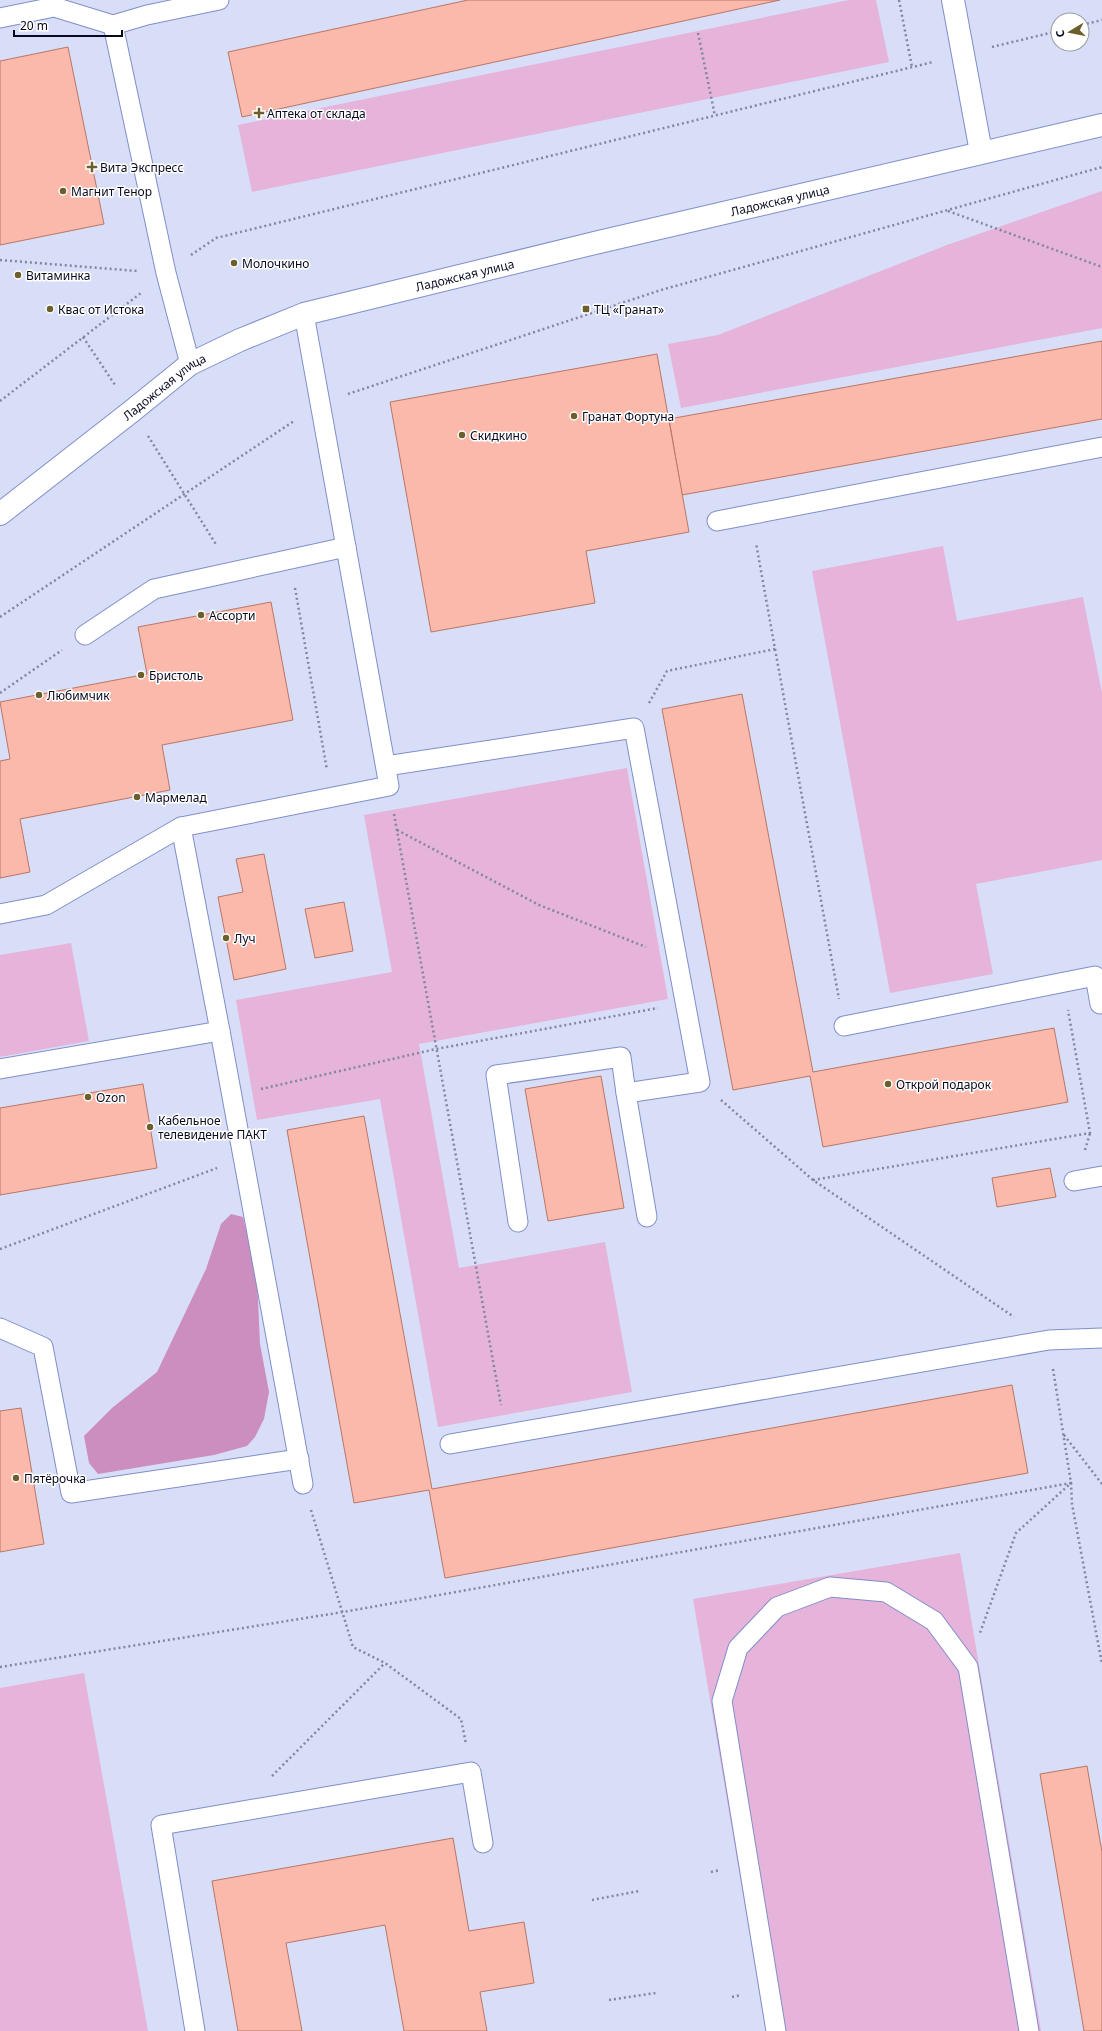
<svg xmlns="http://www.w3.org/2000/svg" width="1102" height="2031" viewBox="0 0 1102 2031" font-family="'Noto Sans',sans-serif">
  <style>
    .green { fill: #e6b3db }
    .forest { fill: #cb8ebe }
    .building { fill: #fab9aa; stroke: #ba7666 }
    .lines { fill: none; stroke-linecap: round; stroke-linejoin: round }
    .service-casing { stroke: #818ec9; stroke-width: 21 }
    .minor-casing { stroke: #818ec9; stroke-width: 24 }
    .tertiary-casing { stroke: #818ec9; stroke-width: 24 }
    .path { stroke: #82869e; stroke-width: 2.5; stroke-dasharray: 2 3; stroke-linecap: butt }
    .service { stroke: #fff; stroke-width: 19 }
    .minor { stroke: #fff; stroke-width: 22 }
    .tertiary { stroke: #fff; stroke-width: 22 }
    .poi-dot { fill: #6d5f2c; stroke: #fff; stroke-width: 1.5 }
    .labels { text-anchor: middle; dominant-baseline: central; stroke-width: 3; stroke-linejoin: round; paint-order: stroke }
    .poi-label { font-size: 12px; fill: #07091e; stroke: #fff; text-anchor: start }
    .street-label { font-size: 12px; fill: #07091e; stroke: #fff }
  </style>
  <rect width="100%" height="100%" fill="#d8def8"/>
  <g class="green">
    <path d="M849,0H876L889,62L252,192L238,125Z"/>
    <path d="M1102,191V328L681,408L668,344L718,335L947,245Z"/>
    <path d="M943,546L957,621L1083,597L1102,693V860L976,884L993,974L890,993L812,571Z"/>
    <path d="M627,768L668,999L419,1044L459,1268L605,1242L632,1392L438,1427L380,1099L257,1120L236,1000L392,972L364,815Z"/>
    <path d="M71,943L89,1041L0,1057V955Z"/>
    <path d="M960,1553L1041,2031H766L693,1599Z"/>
    <path d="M84,1673L148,2031H0V1688Z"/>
  </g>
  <path class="forest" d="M231,1214L243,1217L257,1278L260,1344L269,1392L264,1419L255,1437L247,1446L214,1455L98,1474L89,1463L84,1436L112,1408L157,1372L206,1269L221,1224Z"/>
  <g class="building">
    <path d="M468,0H780L242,117L228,52Z"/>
    <path d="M68,47L104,224L0,245V61Z"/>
    <path d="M1102,341V419L682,495L669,419Z"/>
    <path d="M657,354L689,532L586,551L595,603L431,632L390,402Z"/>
    <path d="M271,602L293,720L162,745L170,790L20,819L30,872L0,878V761L10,759L0,702L147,674L138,627Z"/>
    <path d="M742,694L813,1072L1054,1028L1068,1102L823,1147L810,1076L733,1090L662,709Z"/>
    <path d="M264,854L286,969L234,980L218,897L243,892L236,859Z"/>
    <path d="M344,902L353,951L315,958L305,909Z"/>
    <path d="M601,1076L624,1208L548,1221L525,1089Z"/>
    <path d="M143,1084L157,1168L0,1195V1108Z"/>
    <path d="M364,1116L432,1489L1012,1385L1028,1473L445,1578L429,1490L354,1503L287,1130Z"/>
    <path d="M1050,1168L1056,1197L997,1207L992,1178Z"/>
    <path d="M21,1408L44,1544L0,1552V1411Z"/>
    <path d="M1087,1766L1102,1852V2031H1084L1040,1774Z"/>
    <path d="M453,1838L469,1931L524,1922L534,1983L480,1992L487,2031H404L385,1925L286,1943L302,2031H238L212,1881Z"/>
  </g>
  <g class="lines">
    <g class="service-casing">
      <g id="service">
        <path d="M0,18L54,7L113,25"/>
        <path d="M190,364L166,273L113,25L147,15L219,0"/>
        <path d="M717,521L1102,447"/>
        <path d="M85,635L154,589L346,547"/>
        <path d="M386,766L634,728L700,1082L626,1093L621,1057L496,1075L518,1222"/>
        <path d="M0,914L46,905L181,827"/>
        <path d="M844,1026L1095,976L1100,1004"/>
        <path d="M220,1031L303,1484"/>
        <path d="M0,1069L220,1031L181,827L389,786L304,314"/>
        <path d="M626,1093L647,1217"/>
        <path d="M1074,1181L1102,1176"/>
        <path d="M0,1328L43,1347L71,1493L299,1459"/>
        <path d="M450,1444L1049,1340L1102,1338"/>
        <path d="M195,2031L161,1825L471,1772L483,1843"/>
        <path d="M776,2031L722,1701L738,1648L777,1607L830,1587L886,1592L934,1621L968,1667L1029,2031"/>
      </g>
    </g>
    <g class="minor-casing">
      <path id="minor" d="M953,0L981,152"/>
    </g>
    <g class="tertiary-casing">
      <g id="tertiary">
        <path id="s1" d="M0,514L132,411L190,364L240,340L304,314L599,242L1102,125"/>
      </g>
    </g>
    <g class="path">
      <path d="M899,0L912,67"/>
      <path d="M1082,25L1102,20"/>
      <path d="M698,33L715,116"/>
      <path d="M992,47L1058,31"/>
      <path d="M948,211L1102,267"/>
      <path d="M191,255L216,238L933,62"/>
      <path d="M0,260L137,271"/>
      <path d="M83,337L115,385"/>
      <path d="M348,394L661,290L1102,167"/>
      <path d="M0,401L141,293"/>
      <path d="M148,436L217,546"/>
      <path d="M295,588L327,770"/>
      <path d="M0,617L294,421"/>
      <path d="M775,649L839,999"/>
      <path d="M0,693L62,650"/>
      <path d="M649,703L667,671L775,649L756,543"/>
      <path d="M394,814L501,1405"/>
      <path d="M397,830L539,905L646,947"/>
      <path d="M261,1089L436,1049L658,1008"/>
      <path d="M721,1100L813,1180L1014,1317"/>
      <path d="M1085,1150L1090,1133"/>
      <path d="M813,1180L1090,1133L1068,1010"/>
      <path d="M0,1249L217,1168"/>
      <path d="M1053,1369L1071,1483L1072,1504L1102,1664"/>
      <path d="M1064,1435L1102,1484"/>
      <path d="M311,1510L353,1647L385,1663L461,1719L466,1744"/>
      <path d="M0,1667L343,1612L1071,1483L1016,1533L980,1633"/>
      <path d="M272,1776L385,1663"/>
      <path d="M711,1872L720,1870"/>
      <path d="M592,1900L639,1891"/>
      <path d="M732,1997L741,1995"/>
      <path d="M609,2000L656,1993"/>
    </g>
    <use href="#service" class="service"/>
    <use href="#minor" class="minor"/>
    <use href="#tertiary" class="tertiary"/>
  </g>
  <g class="poi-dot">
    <path d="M257 107h4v4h4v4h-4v4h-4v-4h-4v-4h4z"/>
    <path d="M90 161h4v4h4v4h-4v4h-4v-4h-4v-4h4z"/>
    <circle cx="63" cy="191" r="4"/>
    <circle cx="234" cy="263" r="4"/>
    <circle cx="18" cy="275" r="4"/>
    <circle cx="50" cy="309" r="4"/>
    <rect x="582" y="305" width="8" height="8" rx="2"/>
    <circle cx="574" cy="416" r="4"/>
    <circle cx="462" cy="435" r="4"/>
    <circle cx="201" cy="615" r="4"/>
    <circle cx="141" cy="675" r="4"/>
    <circle cx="39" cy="695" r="4"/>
    <circle cx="137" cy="797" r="4"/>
    <circle cx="226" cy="938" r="4"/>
    <circle cx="888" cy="1084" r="4"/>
    <circle cx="88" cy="1097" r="4"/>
    <circle cx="150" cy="1127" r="4"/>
    <circle cx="16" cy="1478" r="4"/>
  </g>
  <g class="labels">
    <g class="poi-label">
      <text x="267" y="113">Аптека от склада</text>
      <text x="100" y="167">Вита Экспресс</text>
      <text x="71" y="191">Магнит Тенор</text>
      <text x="242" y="263">Молочкино</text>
      <text x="26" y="275">Витаминка</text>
      <text x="58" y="309">Квас от Истока</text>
      <text x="594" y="309">ТЦ «Гранат»</text>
      <text x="582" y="416">Гранат Фортуна</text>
      <text x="470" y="435">Скидкино</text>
      <text x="209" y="615">Ассорти</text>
      <text x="149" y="675">Бристоль</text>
      <text x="47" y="695">Любимчик</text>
      <text x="145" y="797">Мармелад</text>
      <text x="234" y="938">Луч</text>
      <text x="896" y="1084">Открой подарок</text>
      <text x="96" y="1097">Ozon</text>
      <text x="158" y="1120">Кабельное<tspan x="158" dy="14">телевидение ПАКТ</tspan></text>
      <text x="24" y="1478">Пятёрочка</text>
    </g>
    <g class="street-label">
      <text stroke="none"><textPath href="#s1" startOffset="856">Ладожская улица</textPath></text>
      <text stroke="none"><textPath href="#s1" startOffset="532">Ладожская улица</textPath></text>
      <text stroke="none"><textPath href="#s1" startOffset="208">Ладожская улица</textPath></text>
    </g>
  </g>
  <g transform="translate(1070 32) rotate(260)"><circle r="19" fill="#ffffff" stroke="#9c9da5"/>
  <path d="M0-3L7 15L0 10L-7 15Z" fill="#6d5f2c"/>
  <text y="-6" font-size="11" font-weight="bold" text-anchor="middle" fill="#07091e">С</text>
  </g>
  <path d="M14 30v6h108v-6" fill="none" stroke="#07091e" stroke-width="2"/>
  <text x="20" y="30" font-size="12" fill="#07091e" stroke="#ffffff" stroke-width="3" paint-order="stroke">20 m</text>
</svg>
